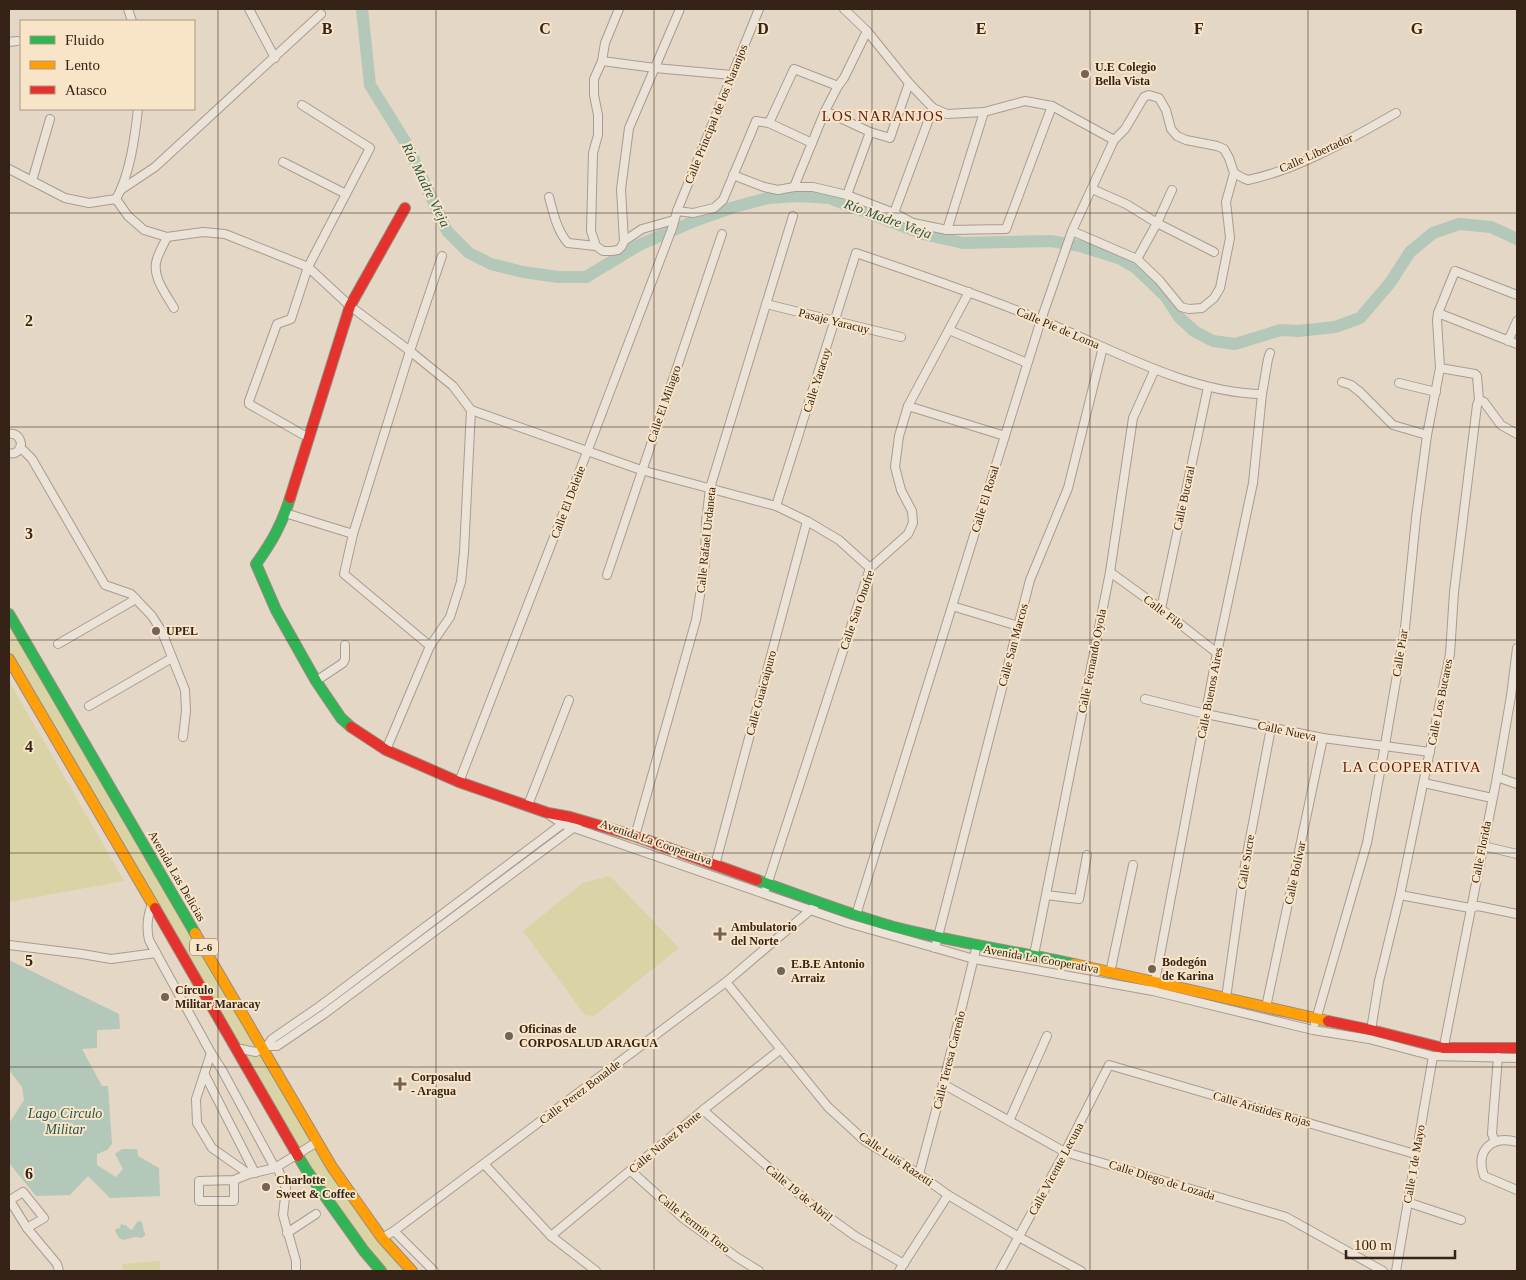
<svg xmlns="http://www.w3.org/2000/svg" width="1526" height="1280" viewBox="0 0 1526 1280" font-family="Georgia,serif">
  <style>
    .green { fill: #d9d3a5 }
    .water { fill: #b3c8b8 }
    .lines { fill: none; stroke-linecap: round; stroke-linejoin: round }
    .river { stroke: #b3c8b8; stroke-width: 12 }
    .street-casing { stroke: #a89c90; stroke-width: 10 }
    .fast-casing { stroke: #988b7f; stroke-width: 12 }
    .slow-casing { stroke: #988b7f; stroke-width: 12 }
    .jam-casing { stroke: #988b7f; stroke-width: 12 }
    .street { stroke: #ebe3d8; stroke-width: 8 }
    .fast { stroke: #30b455; stroke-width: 10 }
    .slow { stroke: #ff9f0a; stroke-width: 10 }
    .jam { stroke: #e5322d; stroke-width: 10 }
    .grid { fill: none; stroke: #362318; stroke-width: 1; stroke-opacity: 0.55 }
    .poi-dot { fill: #736255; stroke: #f8e5c8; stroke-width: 2 }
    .labels { text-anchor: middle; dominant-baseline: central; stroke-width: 4; stroke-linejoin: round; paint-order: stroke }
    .shield { fill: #f8e5c8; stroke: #705d4d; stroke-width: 1 }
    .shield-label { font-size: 11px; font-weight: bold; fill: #362318 }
    .poi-label { font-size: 12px; font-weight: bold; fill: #362318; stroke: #f8e5c8; text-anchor: start }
    .street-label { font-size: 12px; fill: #362318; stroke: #f8e5c8 }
    .water-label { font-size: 14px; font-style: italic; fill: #26574e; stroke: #f8e5c8 }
    .quarter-label { font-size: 15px; letter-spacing: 1px; fill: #661b14; stroke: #f8e5c8 }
    .grid-label { font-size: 16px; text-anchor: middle; font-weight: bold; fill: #362318; stroke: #f8e5c8; stroke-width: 4; stroke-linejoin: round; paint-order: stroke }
  </style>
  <rect width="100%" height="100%" fill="#e5d7c5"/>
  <g class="green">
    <path d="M9,614L317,1142L412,1271H381L307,1171L9,659Z"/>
    <path d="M9,681L124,881L9,902Z"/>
    <path d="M610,876L679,948L594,1016L585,1015L523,931L583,883Z"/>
    <path d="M160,1261V1271H123L122,1264Z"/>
  </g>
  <g class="water">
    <path d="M9,960L119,1014L120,1029L97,1030V1048L82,1049L102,1086H108L112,1144L107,1150L97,1154V1165L116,1177L123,1169L115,1154L122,1149H137L138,1156L159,1168L160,1196L110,1198L88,1176L70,1195L36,1196L9,1163L10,1122L24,1100L22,1087L9,1070Z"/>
    <path d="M140,1221L142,1222L144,1232L145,1233V1235L142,1238L135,1237L123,1240L119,1238L115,1231L116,1229L120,1228L121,1224L127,1226L130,1229L132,1230L137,1222Z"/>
  </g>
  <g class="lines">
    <path class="river" d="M362,9L370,85L406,143L447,231L469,253L491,264L523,272L558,277H586L639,245L697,220L731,208L768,198L798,196L829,198L923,234L963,243L1051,241L1080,246L1121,259L1136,268L1166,297L1179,317L1194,331L1213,341L1235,344L1281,330L1298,331L1335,327L1360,318L1390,283L1410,252L1433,233L1459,224L1491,227L1517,239"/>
    <g class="street-casing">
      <g id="street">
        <path d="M128,9L132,21"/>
        <path d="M249,9L275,58"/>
        <path d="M619,9L605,43L602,61L594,79V95L598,115V135L593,153L591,231L596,246L603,251H612L618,250L622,246L624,241L642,229L674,220"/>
        <path d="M844,9L867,31L909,83L933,108L947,114L984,112L1025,101L1052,106L1114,140"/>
        <path d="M9,42L17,41"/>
        <path d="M602,61L655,68L732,75"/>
        <path d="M302,105L370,148L308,267L291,319L277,324L249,401V404L309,438"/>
        <path d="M825,111L870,132"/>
        <path d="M769,123L794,69L838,86"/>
        <path d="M283,162L346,194"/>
        <path d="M9,169L65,198L89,203L116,199C130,175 135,136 138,109"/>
        <path d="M1234,173L1243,178L1248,180C1300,169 1350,139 1396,113"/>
        <path d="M733,175L764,187L778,190L794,187H813L847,195L894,213L913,223L947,230L1006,229L1052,106"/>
        <path d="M32,181L50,119"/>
        <path d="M794,187L825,111L838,86L844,78L867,31"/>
        <path d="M122,189L155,167L321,14"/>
        <path d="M1092,189L1126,204L1157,223L1214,252"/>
        <path d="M847,195L870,132L890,138L909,83"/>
        <path d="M549,197C553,212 557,231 568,243L596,246"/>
        <path d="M116,199L128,216L144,230L167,237L203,232L225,234L308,267L350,306L410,351L453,386L471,410L641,470L776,506L807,521L839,540L870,568"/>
        <path d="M677,211L693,213L714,208L723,200L756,121L769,123L812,143"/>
        <path d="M894,213L933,108"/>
        <path d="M947,230L984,112"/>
        <path d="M167,237C164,244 159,252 157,259C151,276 166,294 174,308"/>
        <path d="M624,241L621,189L629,128L680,9"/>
        <path d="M1137,259L1157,223L1172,190"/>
        <path d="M766,304L901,337"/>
        <path d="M1438,313L1517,344"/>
        <path d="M949,330L1027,363"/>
        <path d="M1508,341L1517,321"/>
        <path d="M1342,382L1351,385L1360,392L1393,425L1427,435"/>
        <path d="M1399,383L1436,392"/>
        <path d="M1479,400L1484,402L1501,425L1517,434"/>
        <path d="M908,406L1005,436"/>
        <path d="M9,434C16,433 20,437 21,444C20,450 16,455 9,453"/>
        <path d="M21,448L32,459L105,585L131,594L152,616L162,632L185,690L186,711L183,737"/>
        <path d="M776,506L856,253C918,274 980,295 1041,320C1110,348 1188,393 1262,394"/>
        <path d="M285,513L353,534"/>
        <path d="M1110,572L1161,609L1217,653"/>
        <path d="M607,575L722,234"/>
        <path d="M952,606L1018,626"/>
        <path d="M1161,609L1208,387"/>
        <path d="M58,644L136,599"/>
        <path d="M430,646L344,574L353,534L410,351L442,256"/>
        <path d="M316,681L343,663L345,659V645"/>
        <path d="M1145,699L1206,714L1323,738L1430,752"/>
        <path d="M89,706L172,658"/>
        <path d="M386,750L430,646L450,617L461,582L464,552L471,410"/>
        <path d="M1497,777L1517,784"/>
        <path d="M459,782L587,452L673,226L677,211L759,9"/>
        <path d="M1424,783L1492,798"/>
        <path d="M528,805L569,700"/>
        <path d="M549,815L563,824L848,923L974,959L1153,991L1313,1030L1369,1039L1433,1056L1517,1058"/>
        <path d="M565,822L320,1006L272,1039L267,1046H277L324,1014L577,825"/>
        <path d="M635,836L696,620L705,564L706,522L710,488L793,216"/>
        <path d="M1483,846L1517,854"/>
        <path d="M715,865L807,521"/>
        <path d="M766,888L870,568L908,534L913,523L912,511L901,490L895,467L899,436L908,406L969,292"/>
        <path d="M1046,895L1079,899L1087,855"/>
        <path d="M1400,895L1470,908L1478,906L1517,914"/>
        <path d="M152,904C147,917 146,927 149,940L211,1053"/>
        <path d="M856,915L1041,320L1072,231L1114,140L1125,129L1144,97L1149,95L1159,98L1166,110L1171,129L1177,136L1186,140L1217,146L1224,149L1229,158L1234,173L1226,202L1230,238L1220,288L1214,298L1202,308L1189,309L1181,307L1159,280L1137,259L1072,231"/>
        <path d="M9,945L82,954L111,959L156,953"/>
        <path d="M935,948L1030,580L1068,488L1103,347"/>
        <path d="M1034,955L1110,572L1133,418L1155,369"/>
        <path d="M1110,973L1133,865"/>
        <path d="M726,982L828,1107L865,1141L919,1174L948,1195L1019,1237L1081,1271"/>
        <path d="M1154,987L1217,653L1253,483L1262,394L1268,359L1270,353"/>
        <path d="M1226,998L1245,865L1271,728"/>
        <path d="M1266,1007L1323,738"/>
        <path d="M1315,1023L1367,843L1385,745L1405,628L1416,518L1427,435L1440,368L1437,320L1438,313L1455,271L1517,295"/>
        <path d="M1371,1030L1379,981L1400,895L1450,654L1454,592L1477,405L1479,400L1477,376L1475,374L1440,368"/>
        <path d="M236,1048L256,1052L265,1047"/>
        <path d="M1443,1051L1497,777L1511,696L1517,648"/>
        <path d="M205,1075L255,1173"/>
        <path d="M943,1084L1065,1152L1286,1217L1383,1271"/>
        <path d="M703,1110L808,1202L855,1236L904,1264"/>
        <path d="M1009,1121L1047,1036"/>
        <path d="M1495,1141L1492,1134L1493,1119L1498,1057"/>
        <path d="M1517,1142C1492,1135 1475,1150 1484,1176L1517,1190"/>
        <path d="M484,1164L551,1236L596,1271"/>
        <path d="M277,1167L286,1188L283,1215L296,1261V1271"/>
        <path d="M631,1171L684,1219L738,1258L759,1271"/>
        <path d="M249,1174L212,1148L197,1123L196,1099L211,1053L222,1070L275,1168"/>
        <path d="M919,1174L943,1084L977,945"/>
        <path d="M234,1180V1201H199V1181L234,1180L249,1174L275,1168L317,1142"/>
        <path d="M9,1199L27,1228L44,1218L23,1192L10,1200"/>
        <path d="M1407,1202L1461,1220"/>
        <path d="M27,1228L57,1264L59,1271"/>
        <path d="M394,1231L434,1271"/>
        <path d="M287,1233L316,1214"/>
        <path d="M551,1236L703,1110L781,1049"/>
        <path d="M382,1238L394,1231L726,982L814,907"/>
        <path d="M899,1271L948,1195"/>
        <path d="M1000,1271L1065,1152L1109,1065L1415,1154"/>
        <path d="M1396,1271L1433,1056"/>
      </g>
    </g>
    <g class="fast-casing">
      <g id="fast">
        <path d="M290,498C282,524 272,542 256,564L276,610L316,681L341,718L351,727"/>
        <path d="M9,614L195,933"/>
        <path d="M757,880C802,896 848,914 894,927C953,942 1014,951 1074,964"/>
        <path d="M298,1156L307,1171L364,1251L381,1271"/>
      </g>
    </g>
    <g class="slow-casing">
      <g id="slow">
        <path d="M9,659L155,908"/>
        <path d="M195,933L332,1167L382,1238L412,1271"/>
        <path d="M1074,964L1328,1021"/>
      </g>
    </g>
    <g class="jam-casing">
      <g id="jam">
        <path d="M290,498L350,306L405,208"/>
        <path d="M351,727L386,750L459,782L548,813L570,817L635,836L757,880"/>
        <path d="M155,908L298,1156"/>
        <path d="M1328,1021L1371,1030L1443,1048H1517"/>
      </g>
    </g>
    <use href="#street" class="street"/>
    <use href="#fast" class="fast"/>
    <use href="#slow" class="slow"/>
    <use href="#jam" class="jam"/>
  </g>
  <path class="grid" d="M218,9V1271M436,9V1271M654,9V1271M872,9V1271M1090,9V1271M1308,9V1271M9,213H1517M9,427H1517M9,640H1517M9,853H1517M9,1067H1517"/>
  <g class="poi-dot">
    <circle cx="1085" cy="74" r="5"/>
    <circle cx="156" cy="631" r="5"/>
    <path d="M717.5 926.5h5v5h5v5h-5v5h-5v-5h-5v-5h5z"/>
    <circle cx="1152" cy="969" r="5"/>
    <circle cx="781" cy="971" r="5"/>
    <circle cx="165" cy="997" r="5"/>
    <circle cx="509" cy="1036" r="5"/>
    <path d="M397.5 1076.5h5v5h5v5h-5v5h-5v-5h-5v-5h5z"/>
    <circle cx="266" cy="1187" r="5"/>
  </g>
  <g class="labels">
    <rect class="shield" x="190" y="938.5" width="28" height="17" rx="4"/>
    <g class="shield-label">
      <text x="204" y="947">L-6</text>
    </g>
    <g class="poi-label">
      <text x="1095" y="67">U.E Colegio<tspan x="1095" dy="14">Bella Vista</tspan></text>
      <text x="166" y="631">UPEL</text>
      <text x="731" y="927">Ambulatorio<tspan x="731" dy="14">del Norte</tspan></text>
      <text x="1162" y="962">Bodegón<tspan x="1162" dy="14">de Karina</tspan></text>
      <text x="791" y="964">E.B.E Antonio<tspan x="791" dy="14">Arraiz</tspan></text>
      <text x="175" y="990">Círculo<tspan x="175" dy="14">Militar Maracay</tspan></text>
      <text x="519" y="1029">Oficinas de<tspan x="519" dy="14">CORPOSALUD ARAGUA</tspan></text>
      <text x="411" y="1077">Corposalud<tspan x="411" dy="14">- Aragua</tspan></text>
      <text x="276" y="1180">Charlotte<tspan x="276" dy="14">Sweet &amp; Coffee</tspan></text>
    </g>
    <g class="street-label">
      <text transform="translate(716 114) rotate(-68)">Calle Principal de los Naranjos</text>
      <text transform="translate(1316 153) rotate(-24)">Calle Libertador</text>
      <text transform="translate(834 321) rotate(14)">Pasaje Yaracuy</text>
      <text transform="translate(1058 328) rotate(23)">Calle Pie de Loma</text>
      <text transform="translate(817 380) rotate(-72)">Calle Yaracuy</text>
      <text transform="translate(664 404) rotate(-71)">Calle El Milagro</text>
      <text transform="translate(1184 498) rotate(-78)">Calle Bucaral</text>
      <text transform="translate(985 499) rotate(-73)">Calle El Rosal</text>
      <text transform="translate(568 502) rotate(-69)">Calle El Deleite</text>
      <text transform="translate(706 540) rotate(-84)">Calle Rafael Urdaneta</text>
      <text transform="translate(857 610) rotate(-71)">Calle San Onofre</text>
      <text transform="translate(1164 612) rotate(37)">Calle Filo</text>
      <text transform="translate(1013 645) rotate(-75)">Calle San Marcos</text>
      <text transform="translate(1400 653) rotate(-81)">Calle Piar</text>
      <text transform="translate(1092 661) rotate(-79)">Calle Fernando Oyola</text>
      <text transform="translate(761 693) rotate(-75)">Calle Guaicaipuro</text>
      <text transform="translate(1210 693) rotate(-79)">Calle Buenos Aires</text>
      <text transform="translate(1440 702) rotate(-79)">Calle Los Bucares</text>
      <text transform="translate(1287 731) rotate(12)">Calle Nueva</text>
      <text transform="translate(656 842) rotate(19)">Avenida La Cooperativa</text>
      <text transform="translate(1481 852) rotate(-79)">Calle Florida</text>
      <text transform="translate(1246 862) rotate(-81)">Calle Sucre</text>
      <text transform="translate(1295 873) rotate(-78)">Calle Bolívar</text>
      <text transform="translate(177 876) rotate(60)">Avenida Las Delicias</text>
      <text transform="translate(1041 959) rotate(10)">Avenida La Cooperativa</text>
      <text transform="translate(949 1060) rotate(-76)">Calle Teresa Carreño</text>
      <text transform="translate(580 1092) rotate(-37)">Calle Perez Bonalde</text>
      <text transform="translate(1262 1109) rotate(16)">Calle Arístides Rojas</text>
      <text transform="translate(665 1142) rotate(-40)">Calle Nuñez Ponte</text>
      <text transform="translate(896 1159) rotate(34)">Calle Luis Razetti</text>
      <text transform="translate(1414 1164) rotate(-80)">Calle 1 de Mayo</text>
      <text transform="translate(1056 1169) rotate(-62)">Calle Vicente Lecuna</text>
      <text transform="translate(1162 1180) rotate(17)">Calle Diego de Lozada</text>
      <text transform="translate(799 1193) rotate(39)">Calle 19 de Abril</text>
      <text transform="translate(694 1223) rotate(38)">Calle Fermín Toro</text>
    </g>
    <g class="water-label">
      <text transform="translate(426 185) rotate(64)">Río Madre Vieja</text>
      <text transform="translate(888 219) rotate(20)">Río Madre Vieja</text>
      <text x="65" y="1113">Lago Circulo<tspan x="65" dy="16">Militar</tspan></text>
    </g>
    <g class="quarter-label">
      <text x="883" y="116">LOS NARANJOS</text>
      <text x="1412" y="767">LA COOPERATIVA</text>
    </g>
  </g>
  <g class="grid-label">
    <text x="327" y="34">B</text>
    <text x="545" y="34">C</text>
    <text x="763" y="34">D</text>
    <text x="981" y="34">E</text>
    <text x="1199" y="34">F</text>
    <text x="1417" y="34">G</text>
    <text x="29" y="326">2</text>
    <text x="29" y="539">3</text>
    <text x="29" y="752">4</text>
    <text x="29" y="966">5</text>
    <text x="29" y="1179">6</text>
  </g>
  <rect width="1526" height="1280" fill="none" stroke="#362318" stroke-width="20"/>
  <rect x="20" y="20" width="175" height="90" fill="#f8e5c8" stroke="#aa9782"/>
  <rect x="30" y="36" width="25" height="8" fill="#30b455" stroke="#aa9782"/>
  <text x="65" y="45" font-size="15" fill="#362318">Fluido</text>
  <rect x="30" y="61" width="25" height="8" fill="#ff9f0a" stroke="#aa9782"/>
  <text x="65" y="70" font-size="15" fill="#362318">Lento</text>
  <rect x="30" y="86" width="25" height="8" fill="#e5322d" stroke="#aa9782"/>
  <text x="65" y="95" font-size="15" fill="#362318">Atasco</text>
  <path d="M1346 1250v8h109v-8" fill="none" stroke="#362318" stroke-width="2.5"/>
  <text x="1354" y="1250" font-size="15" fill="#362318" stroke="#f8e5c8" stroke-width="4" paint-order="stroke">100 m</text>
</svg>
